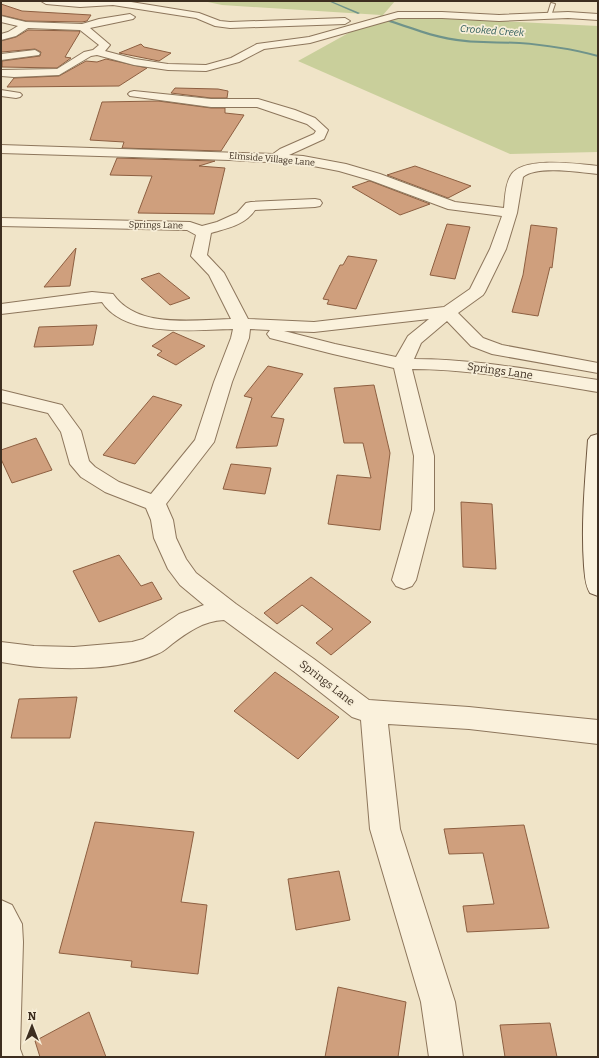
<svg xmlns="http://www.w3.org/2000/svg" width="599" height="1058" viewBox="0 0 599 1058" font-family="Bitter,serif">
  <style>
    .green { fill: #c9cf9b }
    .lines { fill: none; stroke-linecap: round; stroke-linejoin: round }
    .stream { fill: #6f938a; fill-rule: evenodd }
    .building { fill: #cf9f7d; stroke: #8d5f41 }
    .lane-casing { stroke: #8d765c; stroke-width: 2 }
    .street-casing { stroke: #8d765c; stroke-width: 2 }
    .secondary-casing { stroke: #6f573f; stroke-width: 2 }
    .lane { fill: #faf1dc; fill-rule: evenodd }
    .street { fill: #faf1dc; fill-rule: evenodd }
    .secondary { fill: #faf1dc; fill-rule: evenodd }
    .labels { text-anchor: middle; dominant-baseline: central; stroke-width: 3.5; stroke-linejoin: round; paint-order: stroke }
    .far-street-label { font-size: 9px; fill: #3d2e20; stroke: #f7eed8 }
    .far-water-label { font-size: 10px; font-style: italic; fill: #2f5d5a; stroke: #f7eed8 }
    .street-label { font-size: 11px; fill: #3d2e20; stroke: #f7eed8 }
  </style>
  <rect width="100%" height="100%" fill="#f0e4c8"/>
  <path class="green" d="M203,1H395L383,15L598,26V152L510,154L298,61L381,15L222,5Z"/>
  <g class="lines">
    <g class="stream">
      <path d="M328,1H331L360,13L358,14Z"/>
      <path d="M387,19C410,26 433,36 458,39C478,42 499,41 519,42C546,44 572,48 598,55V57C572,50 547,46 520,44C499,43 477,44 456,41C432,38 409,28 386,21Z"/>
    </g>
  </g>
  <g class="building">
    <path d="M1,4L22,11L91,15L87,21L82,22L26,21L1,15Z"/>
    <path d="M28,30L79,31L80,32L65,57L71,58L57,68L2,67V61L40,56L41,52L35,49L2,52L1,51V41L16,37Z"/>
    <path d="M141,44L144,47L171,53L159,61L119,53Z"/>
    <path d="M106,59L147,68L119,86L7,87L14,78L59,76L86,61L97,62Z"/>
    <path d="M175,88L218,89L228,91L227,98H211L171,93Z"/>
    <path d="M158,101L211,108H225V113L244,115L221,151L122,148L124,142L90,140L102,102Z"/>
    <path d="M117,158L215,161L199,166L225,168L214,214L138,213L152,176L110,175Z"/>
    <path d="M415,166L471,186L448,198L387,175Z"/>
    <path d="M369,181H370L430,204L400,215L352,187Z"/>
    <path d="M447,224L470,227L455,279L430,275Z"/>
    <path d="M531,225L557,228L552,268L550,267L538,316L512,312L523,275Z"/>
    <path d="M76,248L70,286L44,287Z"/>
    <path d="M348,256L377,260L356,309L327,304L329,300L323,299L340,265H343Z"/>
    <path d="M159,273L190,298L170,305L141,279Z"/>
    <path d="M97,325L93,345L34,347L39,327Z"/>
    <path d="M173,332L205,346L176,365L157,355L162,351L152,346Z"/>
    <path d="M268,366L303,374L271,417L284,419L277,446L236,448L252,398L244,396Z"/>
    <path d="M374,385L390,453L380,530L328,524L337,475L371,478L363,443H344L334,388Z"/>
    <path d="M153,396L182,405L135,464L103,455Z"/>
    <path d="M36,438L52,470L12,483L1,459V450Z"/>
    <path d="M231,464L271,468L265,494L223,489Z"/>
    <path d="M461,502L492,504L496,569L463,567Z"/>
    <path d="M119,555L141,586L152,582L162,599L99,622L73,571Z"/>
    <path d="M311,577L371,622L331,655L316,643L333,629L302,605L277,624L264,613Z"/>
    <path d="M275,672L339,717L298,759L234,711Z"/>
    <path d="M77,697L70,738H11L19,699Z"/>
    <path d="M95,822L194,832L181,902L207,905L198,974L131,967L132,961L59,953Z"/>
    <path d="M524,825L549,928L467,932L463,906L494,904L483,853L449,854L444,829Z"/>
    <path d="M339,871L350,920L296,930L288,879Z"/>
    <path d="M338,987L406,1002L398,1057H325Z"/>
    <path d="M89,1012L106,1057H40L35,1041Z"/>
    <path d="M550,1023L557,1057H505L500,1025Z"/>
  </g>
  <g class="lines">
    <g class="lane-casing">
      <path id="lane" d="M551,3L555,4L551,16L549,17L547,16Z"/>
    </g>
    <g class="street-casing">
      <g id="street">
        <path d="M41,1H125L199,13L220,21L230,22L345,18L350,21L345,24L230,28L215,26L196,18L113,5L80,7L46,4Z"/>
        <path d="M398,12H442L499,15L568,12L598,14V20L568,18L499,21L442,18H398L310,43L264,49L239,62L206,71L168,70L134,65L97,55L91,56L59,75L14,77L1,76V70L57,69L84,52L93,50L99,45L80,30L28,28L16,36L1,40V34L8,32L18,26L1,22V16L26,22L82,24L99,19L130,14L135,17L133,19L90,28L110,45L105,51L135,59L168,64L206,65L231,58L257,44L309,37Z"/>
        <path d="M35,50L40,53L39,55L1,60V54Z"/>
        <path d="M1,90L20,93L22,95L20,97L16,98L1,96Z"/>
        <path d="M134,91L211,99H258L295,110L315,118L328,130L324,139L289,155L303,156L346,164L380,174L455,202L504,208C505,198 505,184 511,175C523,156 578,164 598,166V174C580,172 536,165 523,177L517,213L506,249L485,292L483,295L458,313L483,338L502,345L598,363V373L492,354L471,346L447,321L421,343L414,359C476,359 537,371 598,380V392C536,382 475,369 412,369L434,456V510L416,580L412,586L404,589L396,586L392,580L412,510L414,456L394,368L333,354L270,338L267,334L270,330L250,329L249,338L232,382L214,442L166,504L173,520L176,538L186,559L196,573L236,604L314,659L369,700L469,707L598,720V744L469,729L388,724L400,829L455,1002L463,1057H429L421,1002L370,829L361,720L352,717L296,673L224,620C203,621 188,632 172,644C167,648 163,652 157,654C115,673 45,670 1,662V642L34,646L74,647L132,642L143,639L179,614L204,605L180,585L168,569L154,538L151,520L146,508L105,492L81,477L70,464L61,432L48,413L1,402V390L62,405L81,431L89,461L95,467L119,482L151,494L195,440L214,382L231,338L233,329C195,330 125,338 102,302L1,314V304L92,292L113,294C137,329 193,320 231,319L209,275L191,256L196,235L187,230L1,226V218L190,222L202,226L217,222L237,213L246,203L251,202L315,199L320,200L322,203L320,206L315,207L255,210C245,225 228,228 211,233L207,255L224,273L248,319L314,322L444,307L470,289L490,249L502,216L448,209L370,180L339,171L303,164L230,160L1,153V145L273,154L280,149L314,134L316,131L307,124L257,107H211L130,96L128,94L130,92ZM429,319L408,336L396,357L335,344L284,331L314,332Z"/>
        <path d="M1,900L12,905L22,924L23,942L20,1049L23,1057H1Z"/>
      </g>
    </g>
    <g class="secondary-casing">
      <path id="secondary" d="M598,434V596L590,593C585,585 585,576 584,566C581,524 585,482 588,440L591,436Z"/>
    </g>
    <use href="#lane" class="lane"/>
    <use href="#street" class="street"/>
    <use href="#secondary" class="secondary"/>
  </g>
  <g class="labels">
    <g class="far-street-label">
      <text transform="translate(272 159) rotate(5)">Elmside Village Lane</text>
      <text transform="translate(156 225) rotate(1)">Springs Lane</text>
    </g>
    <g class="far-water-label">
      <text transform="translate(492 31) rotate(4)">Crooked Creek</text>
    </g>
    <g class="street-label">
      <text transform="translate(500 371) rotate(8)">Springs Lane</text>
      <text transform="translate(327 683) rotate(38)">Springs Lane</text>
    </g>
  </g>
  <rect width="599" height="1058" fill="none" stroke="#3d2e20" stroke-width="4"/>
  <g transform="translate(32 1026)" stroke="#f7eed8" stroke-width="3" paint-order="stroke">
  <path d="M0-3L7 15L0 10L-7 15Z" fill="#3d2e20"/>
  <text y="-6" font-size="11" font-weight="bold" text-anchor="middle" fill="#3d2e20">N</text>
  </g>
</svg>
